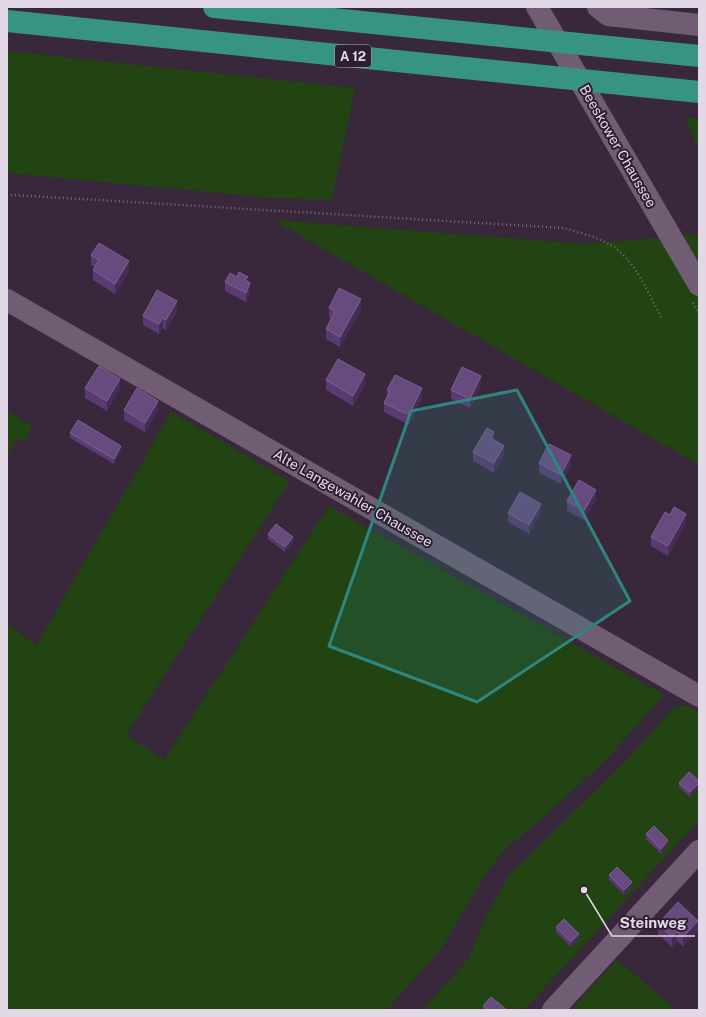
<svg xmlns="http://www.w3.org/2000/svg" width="706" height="1017" viewBox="0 0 706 1017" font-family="'Public Sans',sans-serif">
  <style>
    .green { fill: #224312 }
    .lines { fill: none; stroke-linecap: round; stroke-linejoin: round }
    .path { stroke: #78697b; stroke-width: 2.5; stroke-dasharray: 1 3; stroke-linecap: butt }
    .minor { stroke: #705d74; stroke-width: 22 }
    .highway { stroke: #389482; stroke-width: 22 }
    .wall { fill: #593a72 }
    .shaded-wall { fill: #462c57 }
    .building { fill: #684b7e; stroke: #7b618e }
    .marked { fill: #2f8580; fill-opacity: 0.2; stroke: #2f8580; stroke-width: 3; stroke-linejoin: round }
    .labels { text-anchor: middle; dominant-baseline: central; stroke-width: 4; stroke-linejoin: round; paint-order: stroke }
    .shield { fill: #2e1e32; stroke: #ada0af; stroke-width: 1 }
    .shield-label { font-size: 13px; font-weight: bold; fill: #e3d8e5 }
    .street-label { font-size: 14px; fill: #e3d8e5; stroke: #2e1e32 }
    .leader { fill: none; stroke: #e3d8e5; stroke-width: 1.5 }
    .callout-dot { fill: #e3d8e5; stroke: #2e1e32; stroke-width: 1.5 }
    .callout-label { font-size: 15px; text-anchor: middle; font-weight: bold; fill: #e3d8e5; stroke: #2e1e32; stroke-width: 4; stroke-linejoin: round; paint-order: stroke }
  </style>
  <rect width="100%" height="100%" fill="#39283c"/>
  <g class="green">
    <path d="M7,51L355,88L332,200L271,198L7,173Z"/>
    <path d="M685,117L699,119V151Z"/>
    <path d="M273,220L585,244L699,234V465Z"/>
    <path d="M7,411L32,425L25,440L17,439L7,457Z"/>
    <path d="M171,412L290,481L126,735L164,760L329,506L664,695L607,759L547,814L503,851L485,875L442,948L387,1010H7V622L36,646Z"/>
    <path d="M687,705L699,712V821L524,1010H422L469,958L485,918L509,875L626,761L674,707Z"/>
    <path d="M617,960L677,1010H571Z"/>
  </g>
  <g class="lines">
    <g class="path">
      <path d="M7,196L15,195L563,228C581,233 607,239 620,252C639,269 649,295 661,317"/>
      <path d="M693,303L699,313"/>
    </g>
    <g class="minor">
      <path d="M537,7L699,285"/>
      <path d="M598,7L608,15L699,25"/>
      <path d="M7,300L699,696"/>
      <path d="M553,1010L699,851"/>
    </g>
    <g class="highway">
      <path d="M214,7L699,56"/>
      <path d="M7,21L699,92"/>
    </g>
  </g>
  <g class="wall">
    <path d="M91,255L129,271L115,294L93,280V270L95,267L91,265Z"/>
    <path d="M225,282L250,293L246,302L225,291Z"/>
    <path d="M329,308L361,309L340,347L326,339V329L331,319L329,317Z"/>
    <path d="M177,311L166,330L163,328L159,334L143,325V316Z"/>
    <path d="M326,380L365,384L353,406L326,390Z"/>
    <path d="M481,385L470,408L451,399V390Z"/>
    <path d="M85,388L120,389L107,411L85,398Z"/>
    <path d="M387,390L422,398L409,425L384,412V403L387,397Z"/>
    <path d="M124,410H158L145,432L124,420Z"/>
    <path d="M70,433L121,451L114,464L70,438Z"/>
    <path d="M494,440L504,455L494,473L473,461V452Z"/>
    <path d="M539,463L571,465L561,484L539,473Z"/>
    <path d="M596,499L584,520L567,511V501Z"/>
    <path d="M508,513H541L529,534L508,522Z"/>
    <path d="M686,523L668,556L651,546V537Z"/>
    <path d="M268,534L293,542L285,552L268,539Z"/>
    <path d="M699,781V787L690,797L679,787V783Z"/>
    <path d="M646,834L668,845L661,854L646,839Z"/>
    <path d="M609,875L632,886L624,895L609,880Z"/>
    <path d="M658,924L698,930L683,946L677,941L672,947L658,934Z"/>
    <path d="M556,927L579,939L571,947L556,932Z"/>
    <path d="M483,1006L507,1010H483Z"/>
  </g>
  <g class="shaded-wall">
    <path d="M129,261V271L115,294V284Z"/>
    <path d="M250,283V293L246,302V293Z"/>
    <path d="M361,299V309L340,347V337Z"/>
    <path d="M177,301V311L166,330V320Z"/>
    <path d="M163,318V328L159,334V324Z"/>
    <path d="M365,374V384L353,406V396Z"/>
    <path d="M481,376V385L470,408V399Z"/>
    <path d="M120,379V389L107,411V401Z"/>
    <path d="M422,388V398L409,425V415Z"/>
    <path d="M158,401V410L145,432V423Z"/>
    <path d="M494,432V442L491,438Z"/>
    <path d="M121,446V451L114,464V459Z"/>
    <path d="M504,446V455L494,473V463Z"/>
    <path d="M571,455V465L561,484V475Z"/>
    <path d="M596,490V499L584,520V511Z"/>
    <path d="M541,504V513L529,534V525Z"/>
    <path d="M686,514V523L668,556V546Z"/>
    <path d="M293,537V542L285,552V547Z"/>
    <path d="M699,783V787L690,797V792Z"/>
    <path d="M668,840V845L661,854V849Z"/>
    <path d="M632,882V886L624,895V890Z"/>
    <path d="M698,921V930L683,946V937Z"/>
    <path d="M677,932V941L672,947V937Z"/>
    <path d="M579,934V939L571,947V942Z"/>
  </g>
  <g class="building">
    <path d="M99,243L129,261L115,284L93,270L99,260L91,255Z"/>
    <path d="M239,272L248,277L245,280L250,283L246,293L225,282L230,273L237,277Z"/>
    <path d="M339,288L361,299L340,337L326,329L335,311L329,308Z"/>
    <path d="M157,290L177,301L166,320L163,318L159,324L143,316Z"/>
    <path d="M338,359L365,374L353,396L326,380Z"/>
    <path d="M99,366L120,379L107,401L85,388Z"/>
    <path d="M462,367L481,376L470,399L451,390Z"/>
    <path d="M395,375L422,388L409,415L384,403L390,391L387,390Z"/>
    <path d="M137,388L158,401L145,423L124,410Z"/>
    <path d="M78,420L121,446L114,459L70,433Z"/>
    <path d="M487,428L494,432L491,438L504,446L494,463L473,452Z"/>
    <path d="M549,444L571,455L561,475L539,463Z"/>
    <path d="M579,480L596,490L584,511L567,501Z"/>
    <path d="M520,492L541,504L529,525L508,513Z"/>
    <path d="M674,507L686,514L668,546L651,537L665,512L670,515Z"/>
    <path d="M276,524L293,537L285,547L268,534Z"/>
    <path d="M689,772L699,781V783L690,792L679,783Z"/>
    <path d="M654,826L668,840L661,849L646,834Z"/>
    <path d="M617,867L632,882L624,890L609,875Z"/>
    <path d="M678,902L698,921L683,937L677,932L672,937L658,924Z"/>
    <path d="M564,919L579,934L571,942L556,927Z"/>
    <path d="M491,997L507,1010H489L483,1006Z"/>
  </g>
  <path class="marked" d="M517,390L630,601L477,702L329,646L411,411Z"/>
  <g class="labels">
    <rect class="shield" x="335" y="45" width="36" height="22" rx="3"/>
    <g class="shield-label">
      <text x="353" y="56">A 12</text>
    </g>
    <g class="street-label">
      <text transform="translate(618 146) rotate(60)">Beeskower Chaussee</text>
      <text transform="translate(353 498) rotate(30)">Alte Langewahler Chaussee</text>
    </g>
  </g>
  <path class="leader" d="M584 890L612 936H695"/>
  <circle class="callout-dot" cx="584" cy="890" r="4"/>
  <g class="callout-label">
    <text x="653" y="928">Steinweg</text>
  </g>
  <rect width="706" height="1017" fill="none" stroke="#e3d8e5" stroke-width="16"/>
</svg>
